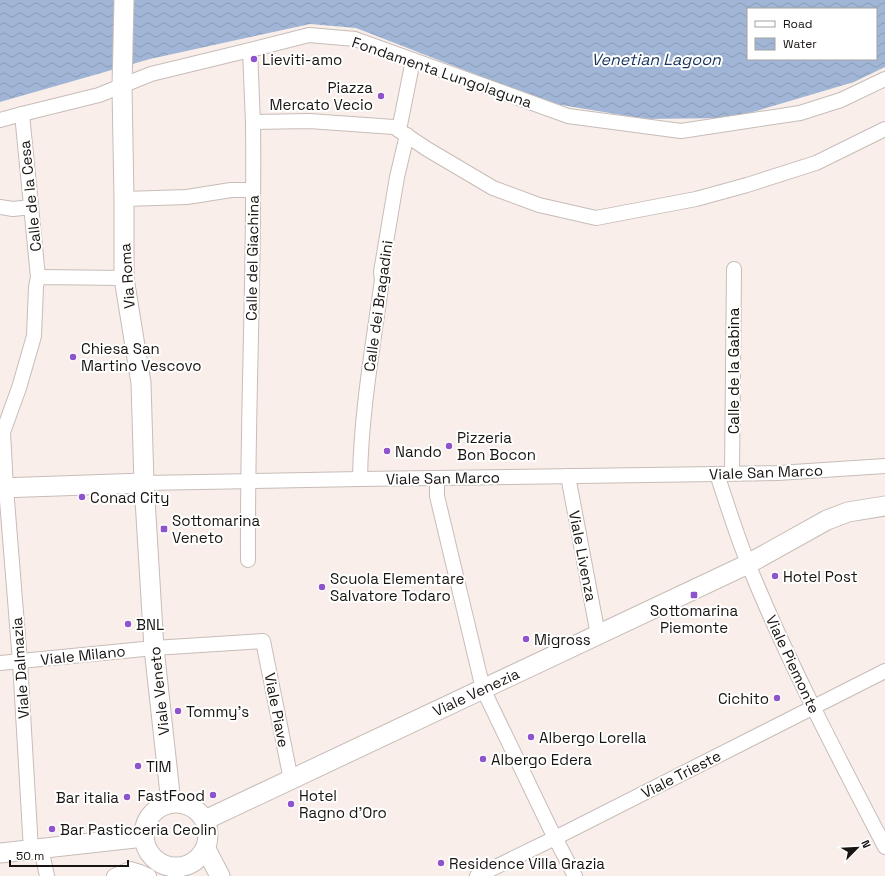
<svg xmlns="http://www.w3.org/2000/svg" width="885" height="876" viewBox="0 0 885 876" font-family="'Space Grotesk',sans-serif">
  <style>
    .water { fill: url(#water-waves); fill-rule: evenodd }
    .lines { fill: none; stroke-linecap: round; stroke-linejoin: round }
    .street-casing { stroke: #c7bdb8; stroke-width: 16 }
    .secondary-casing { stroke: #c7bdb8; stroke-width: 21 }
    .street { stroke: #fff; stroke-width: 14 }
    .secondary { stroke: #fff; stroke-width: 19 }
    .poi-dot { fill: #8e54cb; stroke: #fff; stroke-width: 1.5 }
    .labels { text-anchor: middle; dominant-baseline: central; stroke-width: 4; stroke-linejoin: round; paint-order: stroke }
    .poi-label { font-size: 15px; fill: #181412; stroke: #fff; text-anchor: start }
    .street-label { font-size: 15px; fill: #181412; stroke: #fff }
    .water-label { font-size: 16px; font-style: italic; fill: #18355e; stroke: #fff }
  </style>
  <defs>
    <pattern id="water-waves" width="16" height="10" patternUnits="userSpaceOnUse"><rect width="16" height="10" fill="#a1b6d6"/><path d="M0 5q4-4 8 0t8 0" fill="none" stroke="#8a9cb7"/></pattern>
  </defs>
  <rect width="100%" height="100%" fill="#f9eee9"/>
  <path class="water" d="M0,0H885V67L854,82L733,118L646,119L549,103L356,28L310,24L150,59L0,102ZM748,9H876V59H748Z"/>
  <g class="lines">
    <g class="street-casing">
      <g id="street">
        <path d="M22,114L38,277"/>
        <path d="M0,120L22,114L99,95L151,74L250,50L309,35L355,39L568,116L681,131L800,113L841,100L885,79"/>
        <path d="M253,122L309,121L394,127L427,149L493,188L539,205L596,218L696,199L747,185L816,163L885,129"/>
        <path d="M399,130L413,60"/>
        <path d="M124,199L187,197L231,190H253"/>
        <path d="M0,207L13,209L31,207"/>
        <path d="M732,473L734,269"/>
        <path d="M717,474C727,505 737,536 749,566C788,662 837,755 885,847"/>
        <path d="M568,476L598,635"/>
        <path d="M437,478V496L483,689L550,828L575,876"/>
        <path d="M360,479C361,412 373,346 382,280L381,272L397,177L407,135"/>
        <path d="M144,483L360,479L717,474L778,473L885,466"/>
        <path d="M248,560C247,414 255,269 253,123C252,99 251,75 250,50"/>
        <path d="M0,663L154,648L263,641L291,780"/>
        <path d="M41,848L47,876"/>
        <path d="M31,850L20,662L6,488L3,432L19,388L34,336L36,287L38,277L124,278"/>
        <path d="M114,876L130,869L140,872L149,876"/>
        <path d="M477,876L555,838L885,671"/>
      </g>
    </g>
    <g class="secondary-casing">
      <g id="secondary">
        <path d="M124,0L122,87L124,199V278L141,383L144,483L154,648L171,803"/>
        <path d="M0,488L144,483"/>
        <circle cx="176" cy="835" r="32"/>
        <path d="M205,820L748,564L827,520L848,512L885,506"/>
        <path d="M206,849L220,876"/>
        <path d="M0,853L144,837"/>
      </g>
    </g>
    <use href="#street" class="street"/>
    <use href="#secondary" class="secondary"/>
  </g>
  <g class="poi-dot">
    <circle cx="254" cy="59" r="4"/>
    <circle cx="381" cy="96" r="4"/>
    <circle cx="73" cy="357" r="4"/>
    <circle cx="449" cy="446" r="4"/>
    <circle cx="387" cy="451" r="4"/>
    <circle cx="82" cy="497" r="4"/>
    <rect x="160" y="525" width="8" height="8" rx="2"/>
    <circle cx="775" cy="576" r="4"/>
    <circle cx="322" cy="587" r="4"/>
    <rect x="690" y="591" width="8" height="8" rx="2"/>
    <circle cx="128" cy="624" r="4"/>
    <circle cx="526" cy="639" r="4"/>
    <circle cx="777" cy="698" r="4"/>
    <circle cx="178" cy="711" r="4"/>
    <circle cx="531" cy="737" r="4"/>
    <circle cx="483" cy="759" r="4"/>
    <circle cx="138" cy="766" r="4"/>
    <circle cx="213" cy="795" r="4"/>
    <circle cx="127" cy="797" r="4"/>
    <circle cx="291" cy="804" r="4"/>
    <circle cx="52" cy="829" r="4"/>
    <circle cx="441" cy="863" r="4"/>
  </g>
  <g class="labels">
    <g class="poi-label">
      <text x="262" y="59">Lieviti-amo</text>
      <text x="373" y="87" text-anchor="end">Piazza<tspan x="373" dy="17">Mercato Vecio</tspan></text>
      <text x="81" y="348">Chiesa San<tspan x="81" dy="17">Martino Vescovo</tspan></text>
      <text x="457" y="437">Pizzeria<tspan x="457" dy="17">Bon Bocon</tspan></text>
      <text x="395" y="451">Nando</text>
      <text x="90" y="497">Conad City</text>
      <text x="172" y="520">Sottomarina<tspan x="172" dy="17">Veneto</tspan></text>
      <text x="783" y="576">Hotel Post</text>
      <text x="330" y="578">Scuola Elementare<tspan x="330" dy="17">Salvatore Todaro</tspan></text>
      <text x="694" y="610" text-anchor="middle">Sottomarina<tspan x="694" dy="17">Piemonte</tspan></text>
      <text x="136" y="624">BNL</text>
      <text x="534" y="639">Migross</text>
      <text x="769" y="698" text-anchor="end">Cichito</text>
      <text x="186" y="711">Tommy's</text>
      <text x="539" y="737">Albergo Lorella</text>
      <text x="491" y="759">Albergo Edera</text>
      <text x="146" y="766">TIM</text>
      <text x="205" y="795" text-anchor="end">FastFood</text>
      <text x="299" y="795">Hotel<tspan x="299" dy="17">Ragno d'Oro</tspan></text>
      <text x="119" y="797" text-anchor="end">Bar italia</text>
      <text x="60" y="829">Bar Pasticceria Ceolin</text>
      <text x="449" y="863">Residence Villa Grazia</text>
    </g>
    <g class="street-label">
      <text transform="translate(442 72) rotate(19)">Fondamenta Lungolaguna</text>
      <text transform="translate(30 196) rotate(-96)">Calle de la Cesa</text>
      <text transform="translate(252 258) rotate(-89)">Calle del Giachina</text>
      <text transform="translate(127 276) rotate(-94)">Via Roma</text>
      <text transform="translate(378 306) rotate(-82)">Calle dei Bragadini</text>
      <text transform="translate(733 371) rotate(-90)">Calle de la Gabina</text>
      <text transform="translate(766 472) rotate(-2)">Viale San Marco</text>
      <text transform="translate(443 478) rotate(-1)">Viale San Marco</text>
      <text transform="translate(583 556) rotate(79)">Viale Livenza</text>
      <text transform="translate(83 655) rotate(-6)">Viale Milano</text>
      <text transform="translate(793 664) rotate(65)">Viale Piemonte</text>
      <text transform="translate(20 668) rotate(-94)">Viale Dalmazia</text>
      <text transform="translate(159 691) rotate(-96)">Viale Veneto</text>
      <text transform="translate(476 692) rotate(-25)">Viale Venezia</text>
      <text transform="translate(277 710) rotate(79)">Viale Piave</text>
      <text transform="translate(681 774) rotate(-27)">Viale Trieste</text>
    </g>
    <g class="water-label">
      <text x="656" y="59">Venetian Lagoon</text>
    </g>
  </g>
  <rect x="747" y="8" width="130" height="52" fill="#ffffff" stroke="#a3a1a0"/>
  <rect x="755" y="21" width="20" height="6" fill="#ffffff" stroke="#a3a1a0"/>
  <text x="783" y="28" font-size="12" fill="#181412">Road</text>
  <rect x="755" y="38" width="20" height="12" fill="url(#water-waves)" stroke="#a3a1a0"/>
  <text x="783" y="48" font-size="12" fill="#181412">Water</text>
  <g transform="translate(857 848) rotate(66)" stroke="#ffffff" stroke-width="3" paint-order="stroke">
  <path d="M0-3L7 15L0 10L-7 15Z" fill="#181412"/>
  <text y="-6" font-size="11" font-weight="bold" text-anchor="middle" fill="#181412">N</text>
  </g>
  <path d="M10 860v6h118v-6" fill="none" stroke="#181412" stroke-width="2"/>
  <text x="16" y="860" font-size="12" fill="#181412" stroke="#ffffff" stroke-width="3" paint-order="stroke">50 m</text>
</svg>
